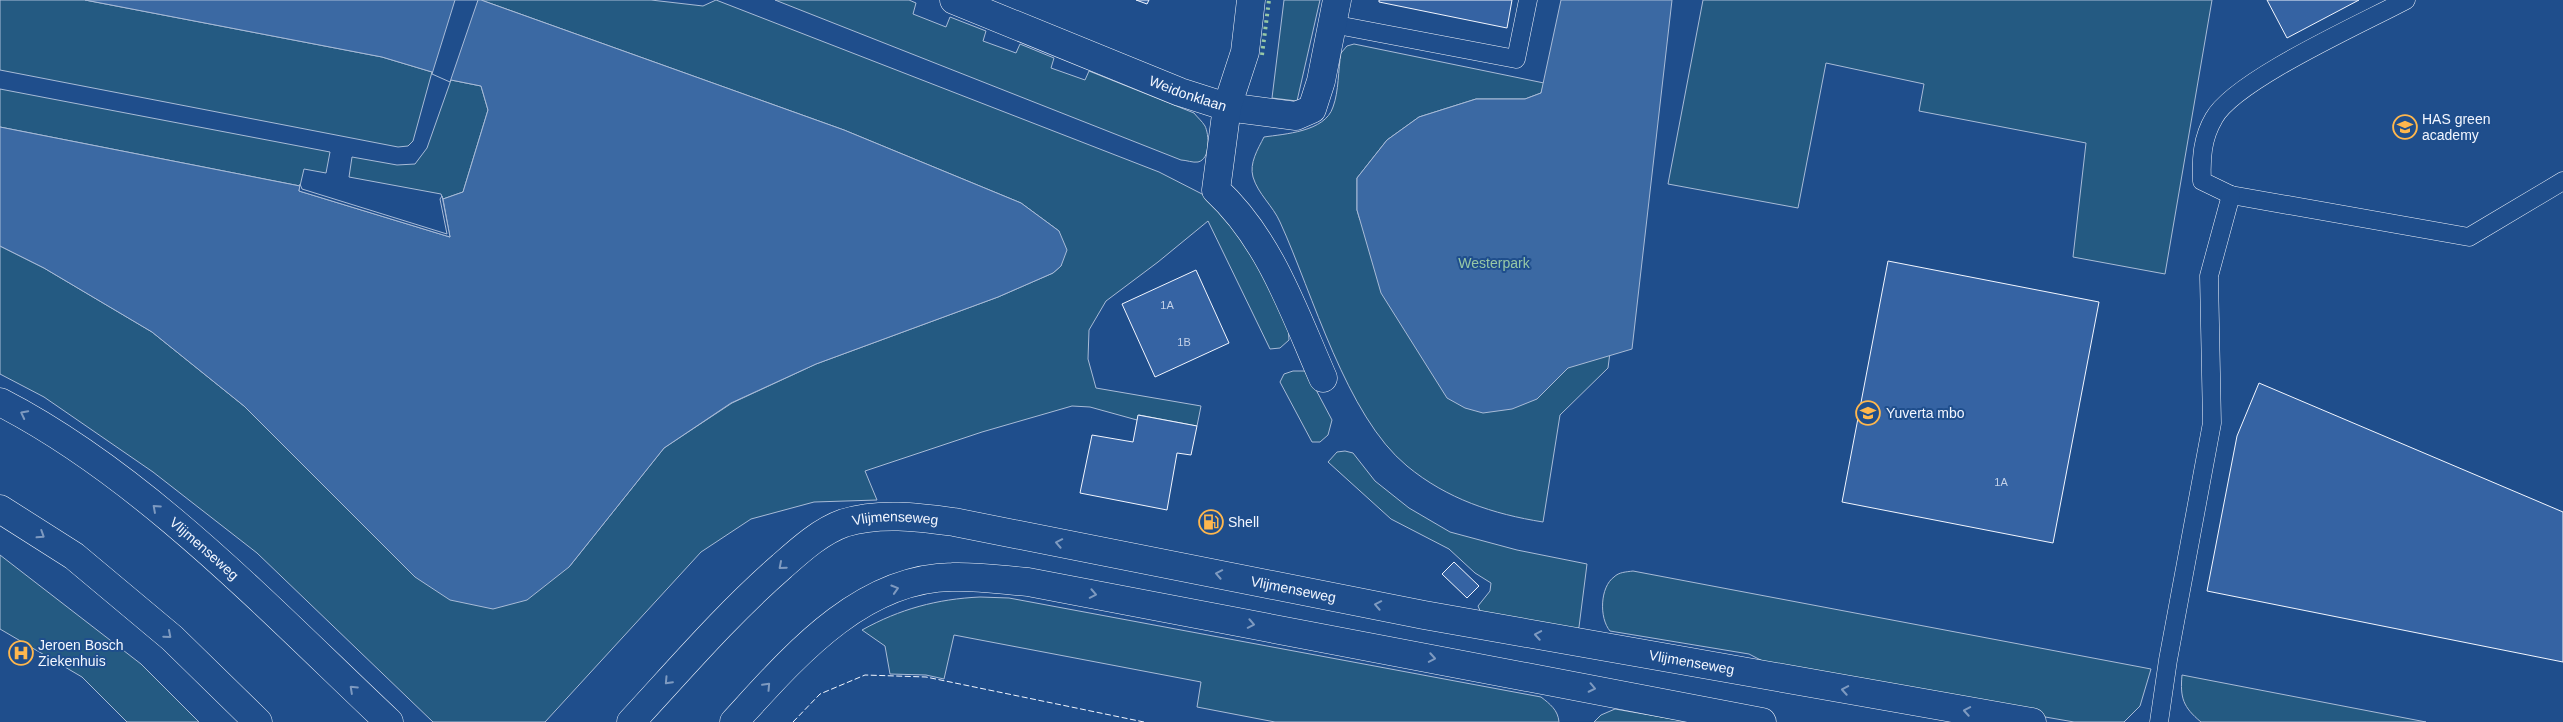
<svg xmlns="http://www.w3.org/2000/svg" width="2563" height="722" viewBox="0 0 2563 722" font-family="Arial,sans-serif">
  <style>
    .green { fill: #245a82; stroke: #a8bbd7 }
    .water { fill: #3b69a3; stroke: #a8bbd7 }
    .pier { fill: #1f4e8c; stroke: #a8bbd7 }
    .building { fill: #3563a3; stroke: #f2f6ff }
    .lines { fill: none; stroke-linecap: round; stroke-linejoin: round }
    .service-casing { stroke: #f2f6ff; stroke-width: 19 }
    .minor-casing { stroke: #f2f6ff; stroke-width: 29 }
    .tertiary-casing { stroke: #f2f6ff; stroke-width: 29 }
    .primary-casing { stroke: #f2f6ff; stroke-width: 29 }
    .service { stroke: #1f4e8c; stroke-width: 18 }
    .minor { stroke: #1f4e8c; stroke-width: 28 }
    .tertiary { stroke: #1f4e8c; stroke-width: 28 }
    .primary { stroke: #1f4e8c; stroke-width: 28 }
    .hedge { stroke: #97c8a6; stroke-width: 4; stroke-dasharray: 2.5 4; stroke-linecap: butt }
    .fence { stroke: #f2f6ff; stroke-width: 1; stroke-dasharray: 6 2.5; stroke-linecap: butt }
    .oneway { stroke: #7e9ac0 }
    .labels { text-anchor: middle; dominant-baseline: central; stroke-width: 4; stroke-linejoin: round; paint-order: stroke }
    .number-label { font-size: 11px; fill: #c3d1e8 }
    .street-label { font-size: 14px; fill: #f2f6ff; stroke: #1f4e8c }
    .poi-label { font-size: 14px; fill: #f2f6ff; stroke: #1f4e8c; text-anchor: start }
    .park-label { font-size: 14px; fill: #97c8a6; stroke: #1f4e8c }
  </style>
  <rect width="100%" height="100%" fill="#1f4e8c"/>
  <g class="green">
    <path d="M0,0H85L382,57L432,72L413,141L408,146L398,147L0,70Z"/>
    <path d="M481,0H651L703,6L716,0L1159,172L1204,195L1236,224L1288,324L1289,340L1280,348L1270,349L1208,221L1158,262L1106,301L1089,330L1088,359L1096,388L1201,406L1197,426L1139,415L1137,420L1090,407L1072,406L982,432L865,471L877,500L814,502L751,519L701,552L545,722H433L257,553L153,472L44,397L0,374V246L44,268L152,332L244,406L569,567L664,448L732,403L816,364L998,297L1053,273L1061,266L1059,231L1021,203L844,130Z"/>
    <path d="M775,0H909L916,3L913,14L946,27L950,17L986,31L983,41L1016,53L1020,44L1054,58L1051,68L1085,80L1089,71L1194,113C1197,117 1202,121 1205,126C1209,134 1211,159 1198,162C1193,163 1186,160 1181,160Z"/>
    <path d="M1284,0H1320L1297,101L1272,98Z"/>
    <path d="M1655,0L1608,368L1560,415L1543,522C1493,514 1447,499 1407,466C1346,416 1313,294 1280,222C1273,206 1258,194 1253,177C1249,163 1258,149 1264,137C1284,134 1325,132 1333,107C1339,91 1338,70 1341,53L1347,46L1354,44L1544,83L1541,93L1525,99H1476L1419,117L1387,140L1357,178V210L1360,220L1530,128Z"/>
    <path d="M1703,0H2212L2165,274L2073,257L2086,143L1919,111L1924,84L1826,63L1798,208L1668,184Z"/>
    <path d="M451,80L481,86L488,110L463,192L443,199L441,194L349,177L352,157L397,165L415,164L427,148Z"/>
    <path d="M0,89L330,152L326,173L304,169L300,186L0,127Z"/>
    <path d="M1293,371H1306L1332,420L1328,435L1320,442H1312L1280,382L1284,374Z"/>
    <path d="M1345,451L1353,453L1375,481L1409,508L1450,532L1517,550L1587,564L1579,627L1575,634L1481,613L1478,606L1490,591L1491,583L1475,573L1449,549L1391,519L1328,462L1337,452Z"/>
    <path d="M0,555L141,664L199,722H127L82,677L0,629Z"/>
    <path d="M1633,571L2151,669L2140,706L2124,722H2074L1782,671L1749,654L1610,631C1599,618 1600,587 1614,577C1619,572 1626,572 1633,571Z"/>
    <path d="M980,597L1009,598L1541,697C1550,704 1558,710 1559,722H1275L1197,707L1201,682L954,635L944,679L926,675L890,674L885,646L862,630C900,609 937,599 980,597Z"/>
    <path d="M2182,675L2426,722H2201C2183,707 2180,698 2182,675Z"/>
    <path d="M1615,709L1690,722H1594L1601,715Z"/>
  </g>
  <g class="water">
    <path d="M85,0H481L844,130L1021,203L1059,231L1067,250L1061,266L1053,273L998,297L816,364L731,403L664,448L569,567L527,600L493,609L450,600L415,577L244,406L152,332L44,268L0,246V127L300,186L299,191L450,237L443,199L463,192L488,110L481,86L451,80L432,72L382,57Z"/>
    <path d="M1561,0H1672L1632,349L1568,368L1537,399L1512,409L1483,413L1465,408L1447,398L1381,293L1357,210V178L1387,140L1419,117L1476,99H1525L1541,93Z"/>
  </g>
  <g class="pier">
    <path d="M455,0H478L450,82L432,74Z"/>
    <path d="M300,184L302,189L447,234L440,199L442,196L450,237L299,191Z"/>
  </g>
  <g class="building">
    <path d="M1136,0H1149L1147,4Z"/>
    <path d="M1379,0H1512L1507,28L1379,2Z"/>
    <path d="M2267,0H2359L2287,38Z"/>
    <path d="M1888,261L2099,302L2053,543L1842,502Z"/>
    <path d="M1196,270L1229,343L1155,377L1122,304Z"/>
    <path d="M2259,383L2563,512V662L2207,591L2237,436Z"/>
    <path d="M1138,415L1197,426L1191,455L1177,453L1167,510L1080,493L1092,435L1133,442Z"/>
    <path d="M1454,562L1479,586L1467,598L1442,574Z"/>
  </g>
  <g class="lines">
    <g class="service-casing">
      <g id="service">
        <path d="M2406,0C2363,23 2235,80 2214,118C2202,138 2201,159 2202,181L2231,195L2469,237L2563,181"/>
        <path d="M1332,24L1516,59L1528,0"/>
        <path d="M2159,722L2168,660L2212,423L2209,276L2231,195"/>
      </g>
    </g>
    <g class="minor-casing">
      <g id="minor">
        <path id="s1" d="M954,0L1180,92L1227,107L1296,116L1312,109L1321,81L1337,0"/>
        <path d="M1251,0L1245,52L1227,107L1216,190C1270,240 1294,312 1323,378"/>
      </g>
    </g>
    <g class="tertiary-casing">
      <g id="tertiary">
        <path id="s2" d="M631,722C680,669 727,614 782,566C800,550 821,531 844,523C880,512 917,517 954,522L1424,615L2032,722"/>
        <path d="M734,722C791,660 859,578 952,577C977,576 1003,580 1028,582L1762,722"/>
      </g>
    </g>
    <g class="primary-casing">
      <g id="primary">
        <path id="s3" d="M0,402C144,476 271,611 389,722"/>
        <path d="M0,509L74,556L172,638L258,722"/>
      </g>
    </g>
    <use href="#service" class="service"/>
    <use href="#minor" class="minor"/>
    <use href="#tertiary" class="tertiary"/>
    <use href="#primary" class="primary"/>
    <path class="hedge" d="M1262,55L1269,0"/>
    <path class="fence" d="M793,722L820,694L865,675L926,677L1144,722"/>
  </g>
  <defs><path id="oneway-chevron" d="M-2-3.5L2.5 0L-2 3.5" fill="none" stroke-width="1.6" stroke-linecap="round" stroke-linejoin="round" transform="scale(1.25)"/></defs>
  <g class="oneway">
    <use href="#oneway-chevron" transform="translate(24 414) rotate(-153)"/>
    <use href="#oneway-chevron" transform="translate(156 508) rotate(-138)"/>
    <use href="#oneway-chevron" transform="translate(41 535) rotate(33)"/>
    <use href="#oneway-chevron" transform="translate(1059 543) rotate(-169)"/>
    <use href="#oneway-chevron" transform="translate(782 566) rotate(139)"/>
    <use href="#oneway-chevron" transform="translate(1219 574) rotate(-169)"/>
    <use href="#oneway-chevron" transform="translate(895 589) rotate(-17)"/>
    <use href="#oneway-chevron" transform="translate(1093 594) rotate(11)"/>
    <use href="#oneway-chevron" transform="translate(1378 605) rotate(-169)"/>
    <use href="#oneway-chevron" transform="translate(1251 624) rotate(11)"/>
    <use href="#oneway-chevron" transform="translate(168 635) rotate(41)"/>
    <use href="#oneway-chevron" transform="translate(1538 635) rotate(-170)"/>
    <use href="#oneway-chevron" transform="translate(1432 658) rotate(10)"/>
    <use href="#oneway-chevron" transform="translate(668 681) rotate(133)"/>
    <use href="#oneway-chevron" transform="translate(767 686) rotate(-47)"/>
    <use href="#oneway-chevron" transform="translate(1592 688) rotate(12)"/>
    <use href="#oneway-chevron" transform="translate(353 689) rotate(-137)"/>
    <use href="#oneway-chevron" transform="translate(1845 690) rotate(-170)"/>
    <use href="#oneway-chevron" transform="translate(1967 711) rotate(-170)"/>
  </g>
  <defs>
    <g id="university-ring" transform="scale(1.25)"><circle r="9.5" fill="#1f4e8c" stroke="#ffb74d" stroke-width="1.5"/><path d="M0-5L7-2L0 1L-7-2ZM-4 1L0 2.5L4 1V4Q0 6-4 4Z" fill="#ffb74d"/></g>
    <g id="fuel-ring" transform="scale(1.25)"><circle r="9.5" fill="#1f4e8c" stroke="#ffb74d" stroke-width="1.5"/><path d="M-5.5-6h7V0h2V4h1.3V-2.5L3-4.5l.8-.8L6-3V5H2.5V1h-1V6h-7ZM-4.2-4.7v3.2H.2V-4.7Z" fill="#ffb74d"/></g>
    <g id="hospital-ring" transform="scale(1.25)"><circle r="9.5" fill="#1f4e8c" stroke="#ffb74d" stroke-width="1.5"/><path d="M-5-5h3v3.5h4V-5h3V5h-3V1.5h-4V5h-3Z" fill="#ffb74d"/></g>
  </defs>
  <g fill-rule="evenodd">
    <use href="#university-ring" x="2405" y="127"/>
    <use href="#university-ring" x="1868" y="413"/>
    <use href="#fuel-ring" x="1211" y="522"/>
    <use href="#hospital-ring" x="21" y="653"/>
  </g>
  <g class="labels">
    <g class="number-label">
      <text x="1167" y="305">1A</text>
      <text x="1184" y="342">1B</text>
      <text x="2001" y="482">1A</text>
    </g>
    <g class="street-label">
      <text stroke="none"><textPath href="#s1" startOffset="252">Weidonklaan</textPath></text>
      <text stroke="none"><textPath href="#s2" startOffset="345">Vlijmenseweg</textPath></text>
      <text stroke="none"><textPath href="#s3" startOffset="252">Vlijmenseweg</textPath></text>
      <text stroke="none"><textPath href="#s2" startOffset="750">Vlijmenseweg</textPath></text>
      <text stroke="none"><textPath href="#s2" startOffset="1155">Vlijmenseweg</textPath></text>
    </g>
    <g class="poi-label">
      <text x="2422" y="119">HAS green<tspan x="2422" dy="16">academy</tspan></text>
      <text x="1886" y="413">Yuverta mbo</text>
      <text x="1228" y="522">Shell</text>
      <text x="38" y="645">Jeroen Bosch<tspan x="38" dy="16">Ziekenhuis</tspan></text>
    </g>
    <g class="park-label">
      <text x="1494" y="263">Westerpark</text>
    </g>
  </g>
</svg>
